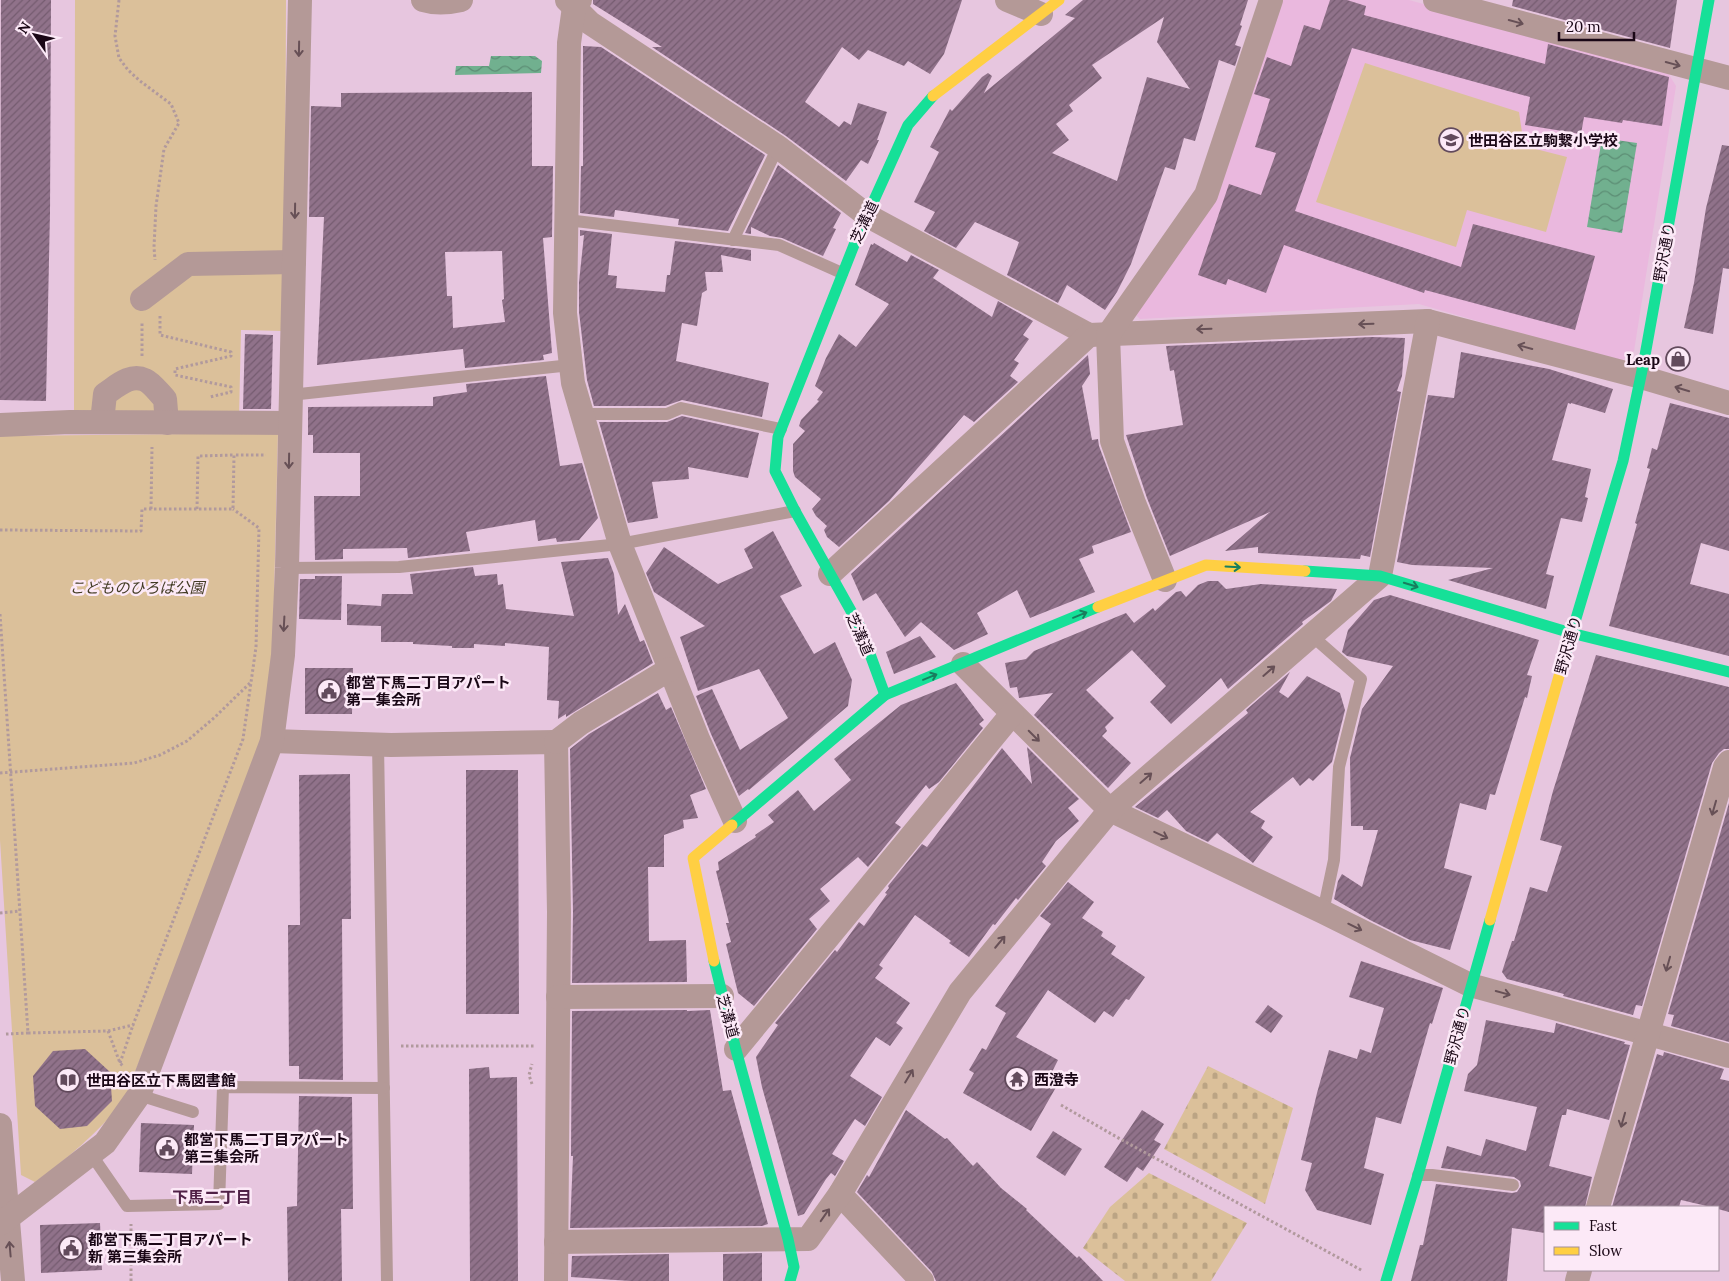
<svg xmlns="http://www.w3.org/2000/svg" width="1729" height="1281" viewBox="0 0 1729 1281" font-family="Lora,'Noto Sans JP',serif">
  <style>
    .built { fill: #eab8de }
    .cemetery { fill: url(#cemetery-stones) }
    .park { fill: #dbc09a }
    .water { fill: url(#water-waves) }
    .building { fill: url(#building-hatch); fill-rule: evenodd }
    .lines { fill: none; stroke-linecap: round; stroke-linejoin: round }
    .path { stroke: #b1999d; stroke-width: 3; stroke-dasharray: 2.5 2.5; stroke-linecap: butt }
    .lane { stroke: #b49997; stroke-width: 12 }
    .street { stroke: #b49997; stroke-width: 24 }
    .fast { stroke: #16e098; stroke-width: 11 }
    .slow { stroke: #ffcf43; stroke-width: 11 }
    .oneway { stroke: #675056 }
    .oneway2 { stroke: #187e5e }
    .labels { text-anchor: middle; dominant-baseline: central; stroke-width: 5; stroke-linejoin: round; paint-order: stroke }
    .poi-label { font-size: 15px; font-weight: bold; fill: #1a0716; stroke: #fce9f7; text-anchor: start }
    .street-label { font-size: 15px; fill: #1a0716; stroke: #fce9f7 }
    .park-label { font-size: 15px; font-style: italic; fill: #433c25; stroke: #fce9f7 }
    .neighbourhood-label { font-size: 16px; font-weight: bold; fill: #502147; stroke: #fce9f7 }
  </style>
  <defs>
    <pattern id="cemetery-stones" width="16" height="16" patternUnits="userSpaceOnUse" patternTransform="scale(1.25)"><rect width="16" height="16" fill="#dbc09a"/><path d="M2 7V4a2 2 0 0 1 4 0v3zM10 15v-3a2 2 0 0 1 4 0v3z" fill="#bba484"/></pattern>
    <pattern id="water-waves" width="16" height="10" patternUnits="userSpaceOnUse" patternTransform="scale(1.25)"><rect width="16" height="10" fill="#71b08f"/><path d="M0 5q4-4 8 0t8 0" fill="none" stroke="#5c8d74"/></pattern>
    <pattern id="building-hatch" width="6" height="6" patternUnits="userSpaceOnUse" patternTransform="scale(1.25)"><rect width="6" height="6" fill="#90728a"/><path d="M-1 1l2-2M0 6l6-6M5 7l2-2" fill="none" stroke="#755c70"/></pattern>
  </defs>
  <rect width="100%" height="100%" fill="#e7c6df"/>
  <path class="built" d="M1281,0H1409L1668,73L1676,86L1634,351L1620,362L1419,304L1140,319L1134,313L1217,194Z"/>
  <g class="cemetery">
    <path d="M1208,1066L1293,1108L1265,1204L1164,1149Z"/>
    <path d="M1149,1173L1247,1223L1211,1281H1125L1083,1248L1110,1207Z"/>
  </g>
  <g class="park">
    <path d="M75,0H286L285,262L282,331L241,330L239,418L74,411Z"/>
    <path d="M1365,63L1519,112L1524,146L1567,157L1546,232L1467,210L1456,247L1316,202Z"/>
    <path d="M278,433L273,637L265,738L123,1103C94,1135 70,1157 35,1182L21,1175L0,840V436Z"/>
  </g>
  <g class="water">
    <path d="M491,56H535L542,61L541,73L455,75L456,66H489Z"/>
    <path d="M1602,138L1637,143L1622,233L1587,227Z"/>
  </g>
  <g class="building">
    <path d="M1,0H51L50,213L46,401L0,400Z"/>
    <path d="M593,0H962L944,54L930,74L908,61L904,66L868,50L859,60L842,47L805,102L839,127L844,121L851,125L858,103L887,112L877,140H879L868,164L861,160L846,181L786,136L652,47H662L593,4Z"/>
    <path d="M1083,0H1248L1240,25L1242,26L1235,45L1241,47L1235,66L1219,60L1195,141L1184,138L1175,170L1165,167L1131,264L1117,292L1105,310L1067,285L1058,303L1007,275L1019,242L975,222L956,248L924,231L935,212L914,202L939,152L930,147L950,109L952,111L982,77L988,73L992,76L984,93L1075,18L1065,15ZM1164,17L1157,42L1190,89L1147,77L1117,181L1052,153L1069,140L1056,124L1073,111L1069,105L1102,78L1092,65Z"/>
    <path d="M1330,0H1347L1366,6L1364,15L1545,64L1548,44L1669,77L1662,126L1623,120L1622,123L1584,117L1581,134L1525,125L1530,97L1352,48L1295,211L1461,267L1473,224L1595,256L1575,330L1425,290L1424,293L1284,245L1266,293L1228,279L1226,285L1198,275L1229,184L1261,195L1276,153L1255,147L1270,99L1254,94L1267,57L1291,66L1304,25L1320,30Z"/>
    <path d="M1513,0H1677L1670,48L1512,6Z"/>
    <path d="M583,46L601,47L765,155L728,231L678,225L679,219L615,210L614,217L580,213L581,166H583Z"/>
    <path d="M532,92V166H553L552,237L543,238L552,353L543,355L544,360L465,368L463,349L317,365L324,217H309L311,106L341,107V93ZM502,251L504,299L502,300L505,322L453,328L452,296H447L445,252Z"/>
    <path d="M1722,145L1729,146V269L1723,268L1713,334L1684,328L1694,283L1706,208Z"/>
    <path d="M778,165L841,213L833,228L836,229L823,256L782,238L770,236L751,227V234L745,233Z"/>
    <path d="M580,230L612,234L608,275L617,276L616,288L665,292L667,275H670L675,241L751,250V261L721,255L723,272H705L707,290L702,293L697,326L682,323L676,361L769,383L762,417L682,400L665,406H594L587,380L579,312V282L584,235L580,236Z"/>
    <path d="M874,243L907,262L911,255L939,270L933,278L992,317L998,301L1033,321L1023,335L1029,339L1014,360L1019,363L1010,376L1018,382L974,422L964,415L889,501L839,547L827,537L824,530L827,526L816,516L812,509L821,499L795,477L793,471V444L805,431L799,426L801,420L819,401L817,400L823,392L815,386L826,358L839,334L856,347L889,304L855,285L871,244L873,245Z"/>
    <path d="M245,334L273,335L271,409H243Z"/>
    <path d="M1372,337L1405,338L1402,376L1397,391L1401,392L1370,557L1361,555L1360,559L1258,553V547L1225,551L1270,512L1170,556L1147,498L1126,435L1183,425L1174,370L1170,371L1166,346Z"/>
    <path d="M1461,352L1549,369L1613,389L1605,413L1571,403V404L1568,403L1552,460L1591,469L1585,497L1588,498L1582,522L1561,518L1546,574L1554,576L1546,609L1448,580L1493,568L1412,565L1397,562L1428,395L1454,398Z"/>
    <path d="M1088,355L1090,374L1082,386L1092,440L1098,439L1099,446L1131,532L1092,546L1094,553L1079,559L1095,592L1030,618L1017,590L977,613L988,634L954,650L921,622L905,637L876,593L863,601L851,574Z"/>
    <path d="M546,376L560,466L582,463L598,518L579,540L557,542L556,538L538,541L535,520L466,532L470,551L408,558L407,548L343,549V559L315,560L314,496H360V453H313V435H308V407L433,406V397L467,392L466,384Z"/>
    <path d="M1670,403L1729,418V551L1701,543L1690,584L1729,594V656L1609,626L1637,524L1635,523L1650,469L1647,468L1652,448L1657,450Z"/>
    <path d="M682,416L759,433L748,478L688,467L689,479L652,482L658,518L628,523L599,422H667Z"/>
    <path d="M773,531L802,586L780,596L814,654L835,642L852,680L848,706L749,790L748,789L739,796L711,734L696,696L712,689L740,750L788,718L759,669L698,691L680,637L705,626L654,592L646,573L664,547L718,584L753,568L744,549Z"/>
    <path d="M608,558L614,574L618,615L625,604L640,642L644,640L653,663L566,717V714L558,719L559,701L547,700L549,647L505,643V646L474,644V648H452V646L413,644V642H381V626L347,625V604L381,606L382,594H413L410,574L473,567L475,576L497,574L498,585L503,584L506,609L574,616L561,562Z"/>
    <path d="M315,576H342L341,620L299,619L300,579H315Z"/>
    <path d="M1208,581H1218L1226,589L1261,584L1337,589L1331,601L1302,622L1303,624L1228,689L1221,678L1171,724L1150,702L1166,686L1132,650L1103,675L1086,690L1114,718L1105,727L1107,731L1102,736L1131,763L1108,788L1034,715L1053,693L1019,698L1017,687L1010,688L1005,663L1026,659L1034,651L1126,613L1134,623L1153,608L1155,611L1176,592L1181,591L1186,597L1198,585Z"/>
    <path d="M1390,595L1539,640L1527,675L1532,676L1527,698L1525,697L1495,795L1490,794L1486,810L1460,803L1444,868L1472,876L1450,950L1410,940L1370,920L1334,899L1338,881L1342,874L1362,887L1378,830H1363V826H1351L1350,758L1362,709L1393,666L1347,656L1342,652L1348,630L1374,600Z"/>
    <path d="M920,636L936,657L894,674L886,652Z"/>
    <path d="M1596,655L1729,687V749H1724L1719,753L1712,763L1642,1006L1636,1005L1633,1015L1563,996L1564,994L1507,979L1502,972L1512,941H1514L1530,887L1547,892L1562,846L1540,840L1553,791Z"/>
    <path d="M305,668H353L352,714H305Z"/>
    <path d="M1290,672L1279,692L1288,698L1307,676L1340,693L1345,710L1332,762L1313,781L1309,778L1300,786L1293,777L1250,812L1265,821L1261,828L1273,837L1253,863L1217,833L1208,842L1186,831L1167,810L1158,818L1135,807L1248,713L1246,710Z"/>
    <path d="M956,683L984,720L979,724L983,728L939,782L929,789L926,785L895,823L901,827L868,867L858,857L820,889L830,901L809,919L817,929L754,1006L738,993L726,944L731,942L726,923H729L716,871L719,870L718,862L756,837L755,835L774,822L768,815L798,790L814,811L851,780L834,759L901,705Z"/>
    <path d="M658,693L666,710L671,707L706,789L690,795L698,818L683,820L684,828L664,835V867H648L649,941L686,940L687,982L572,983L573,912L570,749L589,734Z"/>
    <path d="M1027,747L1079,799L1068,808L1079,821L1056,841L1042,862L1046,866L1018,900L1016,898L995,925L993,924L969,957L949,943L951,941L915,915L879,965L883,968L875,978L910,1003L896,1023L903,1028L890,1046L876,1037L850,1076L882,1097L865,1126L855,1119L832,1154L844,1161L835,1176L831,1173L826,1179L804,1214L798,1216L762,1087L756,1057L778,1025L775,1023L835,950L837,952L859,922L864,926L887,894L885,893L889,888L888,886L922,844L927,847L1002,748L1032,784Z"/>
    <path d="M466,770H518L519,1014H466Z"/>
    <path d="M350,774L351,919H342L343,1080L299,1079V1066H289L288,925H300L299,775Z"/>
    <path d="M1729,803V1042L1671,1026L1674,1015L1668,1014Z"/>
    <path d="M1068,882L1094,902L1082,918L1103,932L1101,936L1116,946L1111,954L1145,977L1129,1000L1126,999L1113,1017L1104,1011L1095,1023L1048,990L1016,1037L1058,1060L1050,1076L1059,1082L1031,1131L963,1093L974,1073L969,1070L982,1048L986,1050L1006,1013L995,1006L1051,924L1040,916Z"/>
    <path d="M1361,961L1443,988L1432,1024L1430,1023L1401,1124L1376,1117L1364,1168L1384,1174L1371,1225L1317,1210L1305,1190L1312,1163L1301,1160L1317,1093L1329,1050L1357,1059L1360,1049L1371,1053L1384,1008L1349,997Z"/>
    <path d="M1268,1005L1283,1016L1271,1033L1255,1022Z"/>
    <path d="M687,1010V1011L710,1010L723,1091L731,1090L768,1224L762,1226L570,1228L573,1156H571L572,1011Z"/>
    <path d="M1486,1020L1554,1033L1556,1023L1625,1042L1624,1044L1630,1045L1609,1120L1567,1109L1566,1115H1562L1549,1166L1592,1177L1585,1207H1545V1233L1512,1228L1507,1281H1411L1420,1245H1423L1436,1184L1512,1193L1517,1192L1521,1186L1520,1181L1514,1177L1441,1168L1447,1146L1481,1156L1486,1139L1526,1151L1537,1107L1464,1091L1468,1074L1477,1065Z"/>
    <path d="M85,1049L110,1072L112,1101L87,1126L60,1129L35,1106L33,1076L53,1051Z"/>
    <path d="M1664,1052L1724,1069L1720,1079L1729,1081V1212L1718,1209V1207H1711L1681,1200L1679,1207H1612L1657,1054L1663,1056Z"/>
    <path d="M489,1067L490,1078L517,1077L518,1281H470L469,1069Z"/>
    <path d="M299,1096L352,1097L353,1209H341L342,1281H288L287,1207L297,1206Z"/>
    <path d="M906,1110L945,1139L947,1138L973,1166L977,1162L1001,1188L1027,1209L1026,1210L1077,1258L1079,1256L1103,1281H936L932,1272L857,1192L867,1175L869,1177Z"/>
    <path d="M1142,1110L1164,1124L1154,1140L1161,1144L1143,1171L1137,1167L1127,1182L1104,1167Z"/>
    <path d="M141,1123L194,1125L192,1174L139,1172Z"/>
    <path d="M1053,1131L1082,1149L1065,1176L1036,1157Z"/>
    <path d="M100,1223L102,1270L41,1273L40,1225Z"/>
    <path d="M762,1253V1281H723V1254Z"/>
    <path d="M669,1254V1281H630L571,1277L572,1256Z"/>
  </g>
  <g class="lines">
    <g class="path">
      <path d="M119,0L115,36L119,58L128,70L140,81L171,104L179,123L164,149L156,206L154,247L155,260"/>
      <path d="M160,316V335L231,352V356L175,369V375L231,387V392L210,397"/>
      <path d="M142,356V322"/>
      <path d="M151,509L152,447"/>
      <path d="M197,509L198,456L234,455"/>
      <path d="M0,530L141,531L142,509H233L234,455H266"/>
      <path d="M0,614L28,1033L108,1031L133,1025L243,739L256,647L259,528L233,509"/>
      <path d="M0,773L134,763L160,755L187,741L215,717L251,682"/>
      <path d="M0,913L20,911"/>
      <path d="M108,1031L120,1063L123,1066"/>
      <path d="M6,1034L28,1033"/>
      <path d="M401,1046H535"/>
      <path d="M120,1063L133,1025"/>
      <path d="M170,1078L209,1077"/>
      <path d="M532,1084L529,1075L532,1064"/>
      <path d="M1061,1105L1122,1140L1363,1271"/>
      <path d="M131,1281V1224"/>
    </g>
    <g class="lane">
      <path d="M567,220L779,245L842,273"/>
      <path d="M733,240L778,147"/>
      <path d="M290,395L571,365"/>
      <path d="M583,414H667L681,408L781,429"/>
      <path d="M287,568L399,567L620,544L795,511"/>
      <path d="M1311,635L1361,679L1339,767L1334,860L1323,912"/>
      <path d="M378,744L387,1281"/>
      <path d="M139,1095L193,1112"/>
      <path d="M91,1154L127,1206L219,1204L223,1087L384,1088"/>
      <path d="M1418,1175H1432L1513,1185"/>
    </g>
    <g class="street">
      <path d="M423,0C436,4 448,3 461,0"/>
      <path d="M567,0L590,23L778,147L868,216L1089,335L1428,321L1641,377L1729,403"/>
      <path d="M580,0L574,7L569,43L565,313L573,383L620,544L698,739L735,821"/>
      <path d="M1007,0L1041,14"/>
      <path d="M1435,0L1729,78"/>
      <path d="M142,299L188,264L294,262"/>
      <path d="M102,422L105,394C116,387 130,373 145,380C152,383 159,393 165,399L167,423"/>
      <path d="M0,425L70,422L290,423"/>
      <path d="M830,574L1089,335"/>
      <path d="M1165,580L1134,503L1112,441L1108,335L1206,195L1271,0"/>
      <path d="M963,664L1110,810L1323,912L1470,985L1729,1056"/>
      <path d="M272,741L391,745L556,742L559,912L556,1281"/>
      <path d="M556,742L581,723L670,669"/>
      <path d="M558,997L722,996"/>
      <path d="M736,1049L1012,714"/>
      <path d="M0,1125L13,1281"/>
      <path d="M840,1194L922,1281"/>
      <path d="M1598,1207L1725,767L1729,762"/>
      <path d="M0,1224L105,1143L139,1095L272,741L283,655L287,568L300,0"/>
      <path d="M556,1242L808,1239L840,1194L960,992L1110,810L1380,576L1428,321"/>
      <path d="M1577,1281L1580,1270"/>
    </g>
    <g class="fast">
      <path d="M1305,571L1380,576L1571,633L1729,672"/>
      <path d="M1563,662L1623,461L1644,361L1709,0"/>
      <path d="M885,695L860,627L795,511L775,471L778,437L856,240L908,125L933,96"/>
      <path d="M732,825L885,695L1098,607"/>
      <path d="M714,961L736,1050L788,1239L794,1267L790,1281"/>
      <path d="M1386,1281L1418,1175L1490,920"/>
    </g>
    <g class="slow">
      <path d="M933,96L1059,0"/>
      <path d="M1098,607L1206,565L1305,571"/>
      <path d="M1490,920L1563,662"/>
      <path d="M714,961L693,858L732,825"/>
    </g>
  </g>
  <defs><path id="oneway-shaft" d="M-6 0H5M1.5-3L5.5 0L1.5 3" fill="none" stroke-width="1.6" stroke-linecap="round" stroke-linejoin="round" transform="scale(1.25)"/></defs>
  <g class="oneway">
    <use href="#oneway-shaft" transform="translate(1516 22) rotate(15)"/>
    <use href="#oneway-shaft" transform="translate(299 49) rotate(91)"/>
    <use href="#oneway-shaft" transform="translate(1673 64) rotate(15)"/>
    <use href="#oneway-shaft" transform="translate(295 211) rotate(91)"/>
    <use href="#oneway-shaft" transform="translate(1366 324) rotate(178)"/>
    <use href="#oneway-shaft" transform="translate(1204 329) rotate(178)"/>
    <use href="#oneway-shaft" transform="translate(1525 347) rotate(-165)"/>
    <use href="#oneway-shaft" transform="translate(1682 389) rotate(-163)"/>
    <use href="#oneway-shaft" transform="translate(289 461) rotate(91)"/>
    <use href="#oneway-shaft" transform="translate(284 624) rotate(93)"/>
    <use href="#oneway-shaft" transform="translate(1269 671) rotate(-41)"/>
    <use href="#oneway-shaft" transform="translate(1034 736) rotate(45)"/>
    <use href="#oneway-shaft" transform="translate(1146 778) rotate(-41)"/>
    <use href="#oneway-shaft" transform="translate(1714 808) rotate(106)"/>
    <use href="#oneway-shaft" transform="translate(1161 835) rotate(25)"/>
    <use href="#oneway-shaft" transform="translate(1355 927) rotate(26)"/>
    <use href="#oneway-shaft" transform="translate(1000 942) rotate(-50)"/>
    <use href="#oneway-shaft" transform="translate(1668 964) rotate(106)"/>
    <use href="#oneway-shaft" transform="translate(1503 993) rotate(15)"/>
    <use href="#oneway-shaft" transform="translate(909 1076) rotate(-59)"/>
    <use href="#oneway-shaft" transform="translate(1623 1120) rotate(106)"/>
    <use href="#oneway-shaft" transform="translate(825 1215) rotate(-55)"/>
    <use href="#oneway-shaft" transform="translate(10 1249) rotate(-95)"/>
  </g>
  <g class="oneway2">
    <use href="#oneway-shaft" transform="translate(1233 567) rotate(3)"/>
    <use href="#oneway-shaft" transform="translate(1411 585) rotate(17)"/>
    <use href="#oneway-shaft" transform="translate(1080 615) rotate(-22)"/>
    <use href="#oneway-shaft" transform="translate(930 677) rotate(-22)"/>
  </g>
  <defs>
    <g id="school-ring" transform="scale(1.25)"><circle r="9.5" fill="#fce9f7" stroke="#624a5c" stroke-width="1.5"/><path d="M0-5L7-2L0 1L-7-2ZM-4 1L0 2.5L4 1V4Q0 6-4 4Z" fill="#624a5c"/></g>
    <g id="shop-ring" transform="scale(1.25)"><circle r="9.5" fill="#fce9f7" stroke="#624a5c" stroke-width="1.5"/><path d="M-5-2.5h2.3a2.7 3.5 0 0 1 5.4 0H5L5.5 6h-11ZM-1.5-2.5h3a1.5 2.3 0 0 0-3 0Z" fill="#624a5c"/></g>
    <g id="civic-ring" transform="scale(1.25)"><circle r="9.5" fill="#fce9f7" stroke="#624a5c" stroke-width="1.5"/><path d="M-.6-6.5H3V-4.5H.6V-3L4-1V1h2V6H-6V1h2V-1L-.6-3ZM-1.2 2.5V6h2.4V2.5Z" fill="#624a5c"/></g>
    <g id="temple-ring" transform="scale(1.25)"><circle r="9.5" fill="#fce9f7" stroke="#624a5c" stroke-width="1.5"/><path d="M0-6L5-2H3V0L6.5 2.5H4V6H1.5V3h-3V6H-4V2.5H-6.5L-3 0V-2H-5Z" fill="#624a5c"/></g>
    <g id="library-ring" transform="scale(1.25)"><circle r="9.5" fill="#fce9f7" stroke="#624a5c" stroke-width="1.5"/><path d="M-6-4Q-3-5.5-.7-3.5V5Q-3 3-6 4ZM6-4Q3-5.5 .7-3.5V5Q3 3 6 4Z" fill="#624a5c"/></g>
  </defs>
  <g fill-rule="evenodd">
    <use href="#school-ring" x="1451" y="140"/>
    <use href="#shop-ring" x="1678" y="359"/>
    <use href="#civic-ring" x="329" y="691"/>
    <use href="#temple-ring" x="1017" y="1079"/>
    <use href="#library-ring" x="68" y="1080"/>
    <use href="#civic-ring" x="167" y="1148"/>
    <use href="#civic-ring" x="71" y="1248"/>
  </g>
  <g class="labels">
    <g class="poi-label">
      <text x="1468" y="140">世田谷区立駒繋小学校</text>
      <text x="1660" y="359" text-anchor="end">Leap</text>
      <text x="346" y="682">都営下馬二丁目アパート<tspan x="346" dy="17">第一集会所</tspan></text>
      <text x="1034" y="1079">西澄寺</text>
      <text x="86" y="1080">世田谷区立下馬図書館</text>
      <text x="184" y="1139">都営下馬二丁目アパート<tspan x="184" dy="17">第三集会所</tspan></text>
      <text x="88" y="1239">都営下馬二丁目アパート<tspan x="88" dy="17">新 第三集会所</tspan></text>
    </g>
    <g class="street-label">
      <text transform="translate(864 222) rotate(-65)">芝溝道</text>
      <text transform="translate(1664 252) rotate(-80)">野沢通り</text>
      <text transform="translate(860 634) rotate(66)">芝溝道</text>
      <text transform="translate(1568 645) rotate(-74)">野沢通り</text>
      <text transform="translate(728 1016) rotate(75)">芝溝道</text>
      <text transform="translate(1457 1035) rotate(-75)">野沢通り</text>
    </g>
    <g class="park-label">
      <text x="137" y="587">こどものひろば公園</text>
    </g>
    <g class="neighbourhood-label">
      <text x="212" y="1197">下馬二丁目</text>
    </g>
  </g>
  <rect x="1544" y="1206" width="175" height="65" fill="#fce9f7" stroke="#a28f9d"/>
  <rect x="1554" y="1222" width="25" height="8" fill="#16e098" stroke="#a28f9d"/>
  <text x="1589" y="1231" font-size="15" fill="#1a0716">Fast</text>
  <rect x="1554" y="1247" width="25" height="8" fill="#ffcf43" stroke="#a28f9d"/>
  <text x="1589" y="1256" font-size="15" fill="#1a0716">Slow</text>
  <g transform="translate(35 35) rotate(304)" stroke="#fce9f7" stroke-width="4" paint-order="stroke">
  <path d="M0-4L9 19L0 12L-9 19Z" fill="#1a0716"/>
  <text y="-8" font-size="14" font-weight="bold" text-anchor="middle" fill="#1a0716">N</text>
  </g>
  <path d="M1559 32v8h75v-8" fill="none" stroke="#1a0716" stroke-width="2.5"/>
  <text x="1566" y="32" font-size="15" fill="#1a0716" stroke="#fce9f7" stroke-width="4" paint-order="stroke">20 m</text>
</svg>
